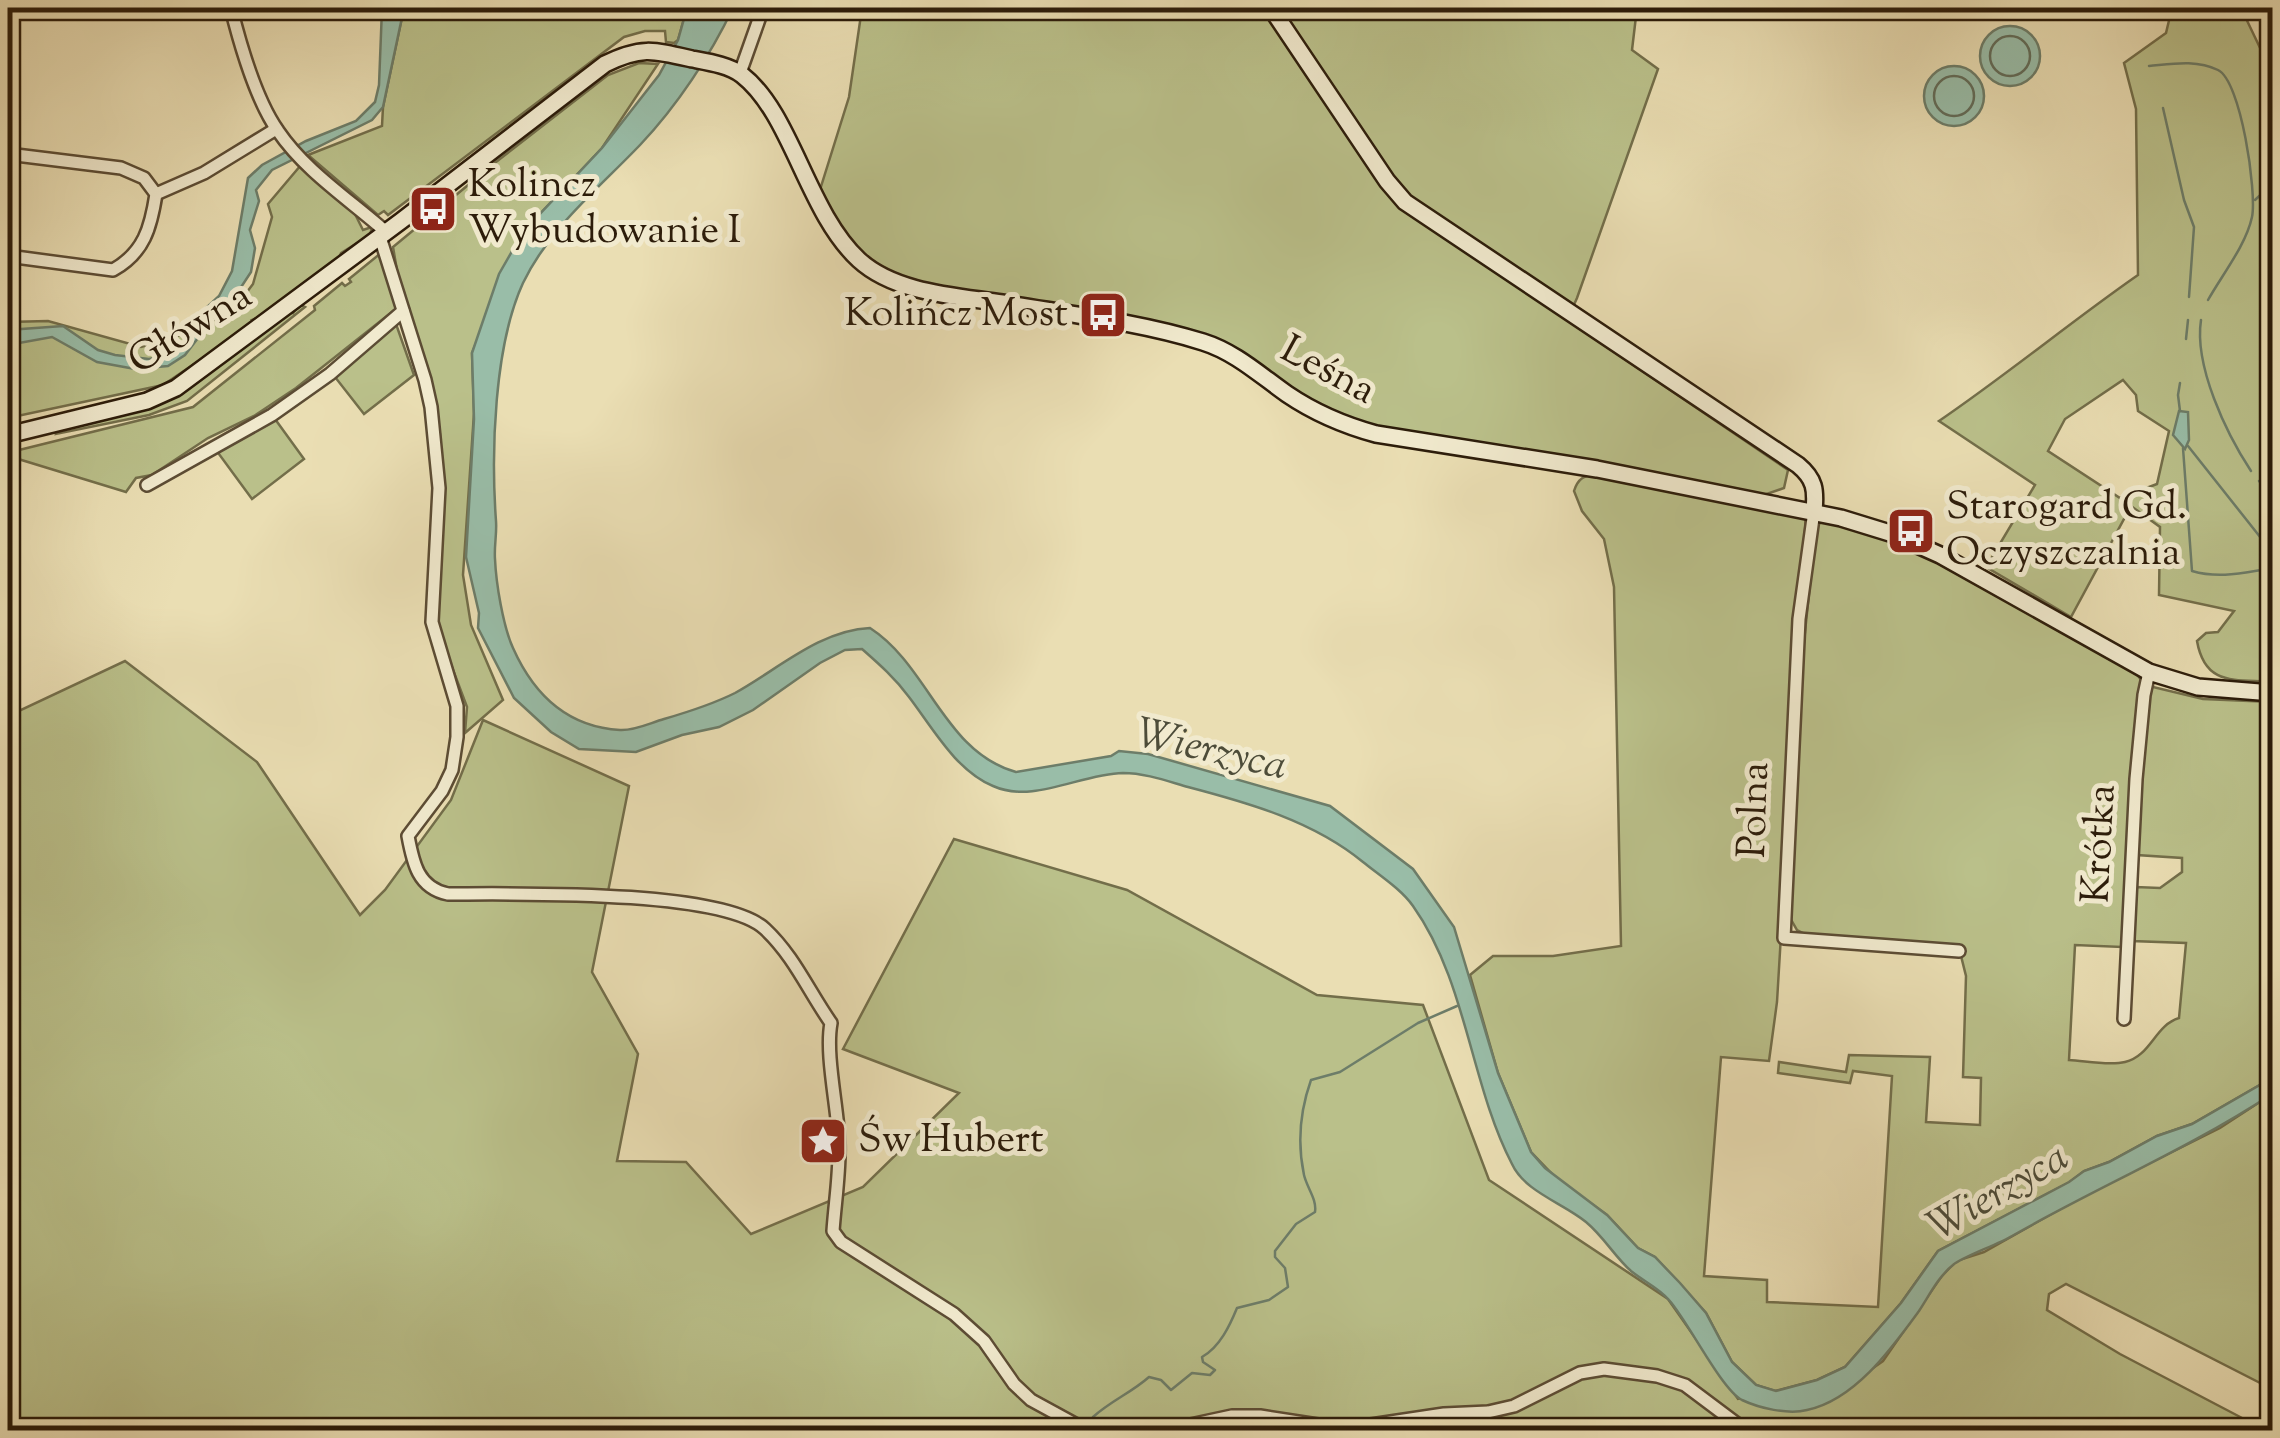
<svg xmlns="http://www.w3.org/2000/svg" width="2280" height="1438" viewBox="0 0 2280 1438" font-family="'Sorts Mill Goudy',serif">
  <style>
    .green { fill: #bac08a; stroke: #736e4a; stroke-width: 2.5; fill-rule: evenodd }
    .water { fill: #99bda8; stroke: #6d7d69; stroke-width: 2.5 }
    .lines { fill: none; stroke-linecap: round; stroke-linejoin: round }
    .shore { stroke: #626c59; stroke-width: 2.5 }
    .stream { stroke: #6d7d69; stroke-width: 2.5 }
    .street-casing { stroke: #5c4c34; stroke-width: 16 }
    .secondary-casing { stroke: #2c1c0a; stroke-width: 20 }
    .street { stroke: #f1eace; stroke-width: 11 }
    .secondary { stroke: #f1eace; stroke-width: 15 }
    .rail { stroke: #2c1c0a; stroke-width: 2.5; stroke-dasharray: 18 18; stroke-linecap: butt }
    .labels { text-anchor: middle; dominant-baseline: central; stroke-width: 10; stroke-linejoin: round; paint-order: stroke }
    .poi-label { font-size: 40px; fill: #2c1c0a; stroke: #f1eace; text-anchor: start }
    .street-label { font-size: 40px; fill: #2c1c0a; stroke: #f1eace }
    .water-label { font-size: 42px; font-style: italic; fill: #4d4c39; stroke: #f1eace }
  </style>
  <rect width="100%" height="100%" fill="#eadeb3"/>
  <filter id="stains"><feTurbulence type="fractalNoise" baseFrequency=".002" numOctaves="4"/><feColorMatrix values="0 0 0 0 .2 0 0 0 0 .09 0 0 0 0 .02 0 0 0 .5 -.17"/></filter>
  <radialGradient id="worn" r=".72"><stop offset=".6" stop-color="#630" stop-opacity="0"/><stop offset="1" stop-color="#630" stop-opacity=".3"/></radialGradient>
  <g class="green">
    <path d="M404,8H687L678,40L674,43L666,42L665,31H645L624,37L388,215L384,211L378,215L308,155L382,126L383,107Z"/>
    <path d="M862,8H1637L1632,50L1658,69L1577,298L1567,320L1788,470L1784,488L1761,496L1357,424L1320,409L1234,349L925,284L880,269L860,256L819,193L849,97Z"/>
    <path d="M2172,8H2241L2272,73V682C2234,679 2205,686 2197,641L2206,633L2218,632L2234,611L2159,595L2160,527L2131,506L2071,617L1986,567L2035,485L1939,421C2008,374 2073,320 2138,275L2136,109L2124,63L2166,33ZM2123,380L2136,395L2138,411L2169,431L2157,484L2120,498L2048,451L2065,419Z"/>
    <path d="M639,63L658,64L602,148L523,232L472,353L474,413L463,575L471,625L503,700L465,733L467,707L438,630L440,434L433,397L405,317L393,247L496,162L608,75Z"/>
    <path d="M301,165L352,208L363,230L372,227L370,235L341,253L337,263L275,311L252,320L255,323L163,385L8,418V322L48,321L141,347L173,338L232,312L253,284L272,217L268,204Z"/>
    <path d="M381,253L397,308L296,388L254,416L208,438L152,475L136,478L126,492L15,458V451L193,407L315,310L314,306L342,283L345,286L351,282L349,279Z"/>
    <path d="M299,304L305,307L187,401L149,415L56,434L57,430L146,407L288,312L293,313Z"/>
    <path d="M396,324L414,375L364,414L335,377Z"/>
    <path d="M275,419L304,459L252,499L216,450Z"/>
    <path d="M1597,473L1806,514L1777,1002L1769,1061L1721,1057L1704,1276L1767,1280V1302L1878,1307L1892,1076L1853,1071L1850,1083L1778,1073L1779,1062L1846,1072L1849,1055L1930,1057L1926,1122L1980,1125L1981,1078L1963,1077L1966,976L1959,948L1811,937L1797,930L1789,916L1797,709L1816,526L1824,520C1932,540 2041,618 2135,672L2142,681L2129,894L2122,947L2075,945L2069,1060C2086,1061 2109,1066 2125,1062C2151,1056 2155,1025 2179,1018L2186,943L2132,941L2136,887L2160,888L2182,872V858L2137,855L2139,777L2149,686L2203,699L2272,702V1078L2192,1124L2157,1136L2109,1162L2084,1171L2070,1182L1938,1251L1901,1303L1845,1367L1817,1380L1775,1391L1756,1385L1732,1362L1706,1313L1655,1257L1638,1248L1607,1215L1558,1180L1531,1152L1498,1073L1470,975L1493,956H1553L1621,946L1614,587L1604,539L1582,511L1574,491C1578,478 1584,476 1597,473Z"/>
    <path d="M125,661L257,762L360,915L385,890L451,800L483,720L629,786L592,972L638,1054L617,1161L686,1162L751,1234L863,1187L959,1093L843,1049L954,839L1127,890L1317,995L1423,1005L1489,1180L1668,1299L1738,1399L1860,1377L1883,1361L1941,1277L1956,1261L1984,1252L2078,1199L2220,1128L2272,1094V1389L2066,1284L2049,1294L2047,1310L2120,1354L2265,1430H8V716Z"/>
  </g>
  <g class="water">
    <path d="M382,8H404L383,107L372,120L272,170L256,190L259,201L250,230L255,248L251,272L232,301L211,321L185,355L168,366L135,369L97,362L52,337L8,345V330L63,326L98,350L115,355L149,359L174,354L187,338L190,323L219,296L232,271L248,178L262,165L306,141L356,121L375,102L379,85Z"/>
    <path d="M687,8H733C710,56 677,106 640,145C598,189 550,227 523,283C494,346 491,453 496,521C497,534 494,546 495,559C496,583 503,626 513,648C534,695 568,727 620,730C634,731 650,723 664,719C688,712 713,704 735,693C777,670 820,630 870,628C929,666 944,752 1016,772L1111,756L1119,751L1148,754L1330,806L1413,869L1454,927L1498,1073L1531,1152L1545,1168L1607,1215L1638,1248L1655,1257L1680,1283L1706,1313L1732,1362L1756,1385L1776,1391L1817,1380L1845,1367L1901,1303L1938,1251L2069,1182L2084,1171L2109,1162L2157,1136L2192,1124L2272,1078V1094C2190,1148 2098,1187 2012,1236C1997,1245 1962,1257 1953,1265C1938,1277 1929,1296 1919,1311C1892,1348 1855,1400 1807,1410C1788,1415 1759,1408 1742,1400C1721,1389 1688,1321 1669,1300C1659,1288 1643,1281 1631,1271C1615,1257 1604,1237 1586,1222C1563,1203 1525,1192 1512,1164C1470,1083 1467,982 1413,906C1401,889 1379,875 1363,862C1313,821 1249,803 1188,787C1167,781 1145,773 1123,773C1080,774 1033,804 993,786C956,771 932,727 909,697C895,678 879,664 862,649L845,650L820,663L753,710L719,727L682,735L636,752L579,749L551,732L514,698L478,628L479,613L466,557L474,419L472,353L499,274L523,232L602,148L659,75L678,40Z"/>
    <circle cx="2010" cy="56" r="30"/>
    <circle cx="1954" cy="96" r="30"/>
    <path d="M2179,411L2188,412L2189,440L2185,449L2173,435Z"/>
  </g>
  <g class="lines">
    <g class="shore">
      <circle cx="2010" cy="56" r="20"/>
      <circle cx="1954" cy="96" r="20"/>
    </g>
    <g class="stream">
      <path d="M2149,66C2171,64 2196,59 2218,70C2241,81 2257,192 2252,217C2246,245 2222,275 2208,300"/>
      <path d="M2163,108L2184,200L2194,227L2189,297"/>
      <path d="M2255,200L2272,184"/>
      <path d="M2201,320C2194,366 2226,433 2251,471"/>
      <path d="M2186,339L2188,320"/>
      <path d="M2180,383L2178,395L2180,411"/>
      <path d="M2188,446L2272,552"/>
      <path d="M2183,448L2192,571C2216,578 2237,574 2261,570"/>
      <path d="M2259,481L2272,497"/>
      <path d="M1093,1417C1112,1400 1131,1393 1149,1377L1161,1380L1171,1390L1192,1373L1210,1375L1215,1370L1203,1362L1202,1357C1220,1347 1230,1325 1237,1308L1269,1300L1288,1287L1285,1268L1275,1257V1251L1296,1224L1315,1212C1317,1199 1307,1188 1304,1175C1297,1142 1300,1111 1311,1080L1340,1072L1418,1023L1457,1006"/>
    </g>
    <g class="street-casing">
      <g id="street">
        <path d="M231,8C240,44 256,100 278,131C305,171 350,200 386,232"/>
        <path d="M740,73L763,8"/>
        <path d="M8,154L121,168L144,178L156,194C151,227 144,253 113,270L8,256"/>
        <path d="M156,194L204,173L276,129"/>
        <path d="M380,237L425,380L431,407L439,488L432,622L457,706V737L452,770L442,791L408,836C413,863 418,888 448,894C511,894 722,889 765,929C794,956 809,992 831,1023C825,1055 838,1108 839,1143C840,1172 835,1202 833,1231L841,1242L954,1314L984,1341L1014,1384L1031,1400L1086,1430"/>
        <path d="M147,485L272,415L330,374L403,311"/>
        <path d="M1814,511L1799,619L1784,938L1959,951"/>
        <path d="M2124,1019L2136,779L2144,695L2149,672"/>
        <path d="M1167,1430L1232,1416H1260L1344,1429L1444,1414L1488,1412L1514,1406L1580,1373L1604,1369L1657,1376L1685,1385L1745,1430"/>
      </g>
    </g>
    <g class="secondary-casing">
      <g id="secondary">
        <path d="M1271,8L1387,181L1405,202L1798,465C1815,479 1816,490 1814,511"/>
        <path d="M8,435L147,401L176,388L401,221L605,64C641,46 654,50 692,59C708,62 729,65 742,75C792,114 807,212 859,260C895,293 956,296 1002,303C1068,314 1139,322 1203,342C1235,352 1260,375 1287,394C1315,413 1343,425 1376,434L1597,469L1841,518L1893,534L1940,555L2149,672L2198,687L2272,693"/>
      </g>
    </g>
    <use href="#street" class="street"/>
    <use href="#secondary" class="secondary"/>
    <path class="rail" d="M2269,8L2272,16"/>
  </g>
  <defs>
    <g id="bus-square" transform="scale(2.5)"><rect x="-9" y="-9" width="18" height="18" rx="4" fill="#8f2418" stroke="#f1eace"/><path d="M-5-6H5V4H4V6H2V4H-2V6H-4V4H-5ZM-3.5-4V0h7V-4ZM-3.5 1.2v1.5H-2V1.2ZM2 1.2v1.5H3.5V1.2Z" fill="#fff"/></g>
    <g id="sight-square" transform="scale(2.5)"><rect x="-9" y="-9" width="18" height="18" rx="4" fill="#8f2418" stroke="#f1eace"/><path d="M0-6L1.8-2.2L6-1.7L2.9 1.2L3.7 5.4L0 3.3L-3.7 5.4L-2.9 1.2L-6-1.7L-1.8-2.2Z" fill="#fff"/></g>
  </defs>
  <g fill-rule="evenodd">
    <use href="#bus-square" x="433" y="209"/>
    <use href="#bus-square" x="1103" y="315"/>
    <use href="#bus-square" x="1911" y="531"/>
    <use href="#sight-square" x="823" y="1141"/>
  </g>
  <g class="labels">
    <g class="poi-label">
      <text x="468" y="186">Kolincz<tspan x="468" dy="46">Wybudowanie I</tspan></text>
      <text x="1068" y="315" text-anchor="end">Kolińcz Most</text>
      <text x="1946" y="508">Starogard Gd.<tspan x="1946" dy="46">Oczyszczalnia</tspan></text>
      <text x="858" y="1141">Św Hubert</text>
    </g>
    <g class="street-label">
      <text transform="translate(191 330) rotate(-32)">Główna</text>
      <text transform="translate(1327 372) rotate(28)">Leśna</text>
      <text transform="translate(1756 810) rotate(-88)">Polna</text>
      <text transform="translate(2101 844) rotate(-87)">Krótka</text>
    </g>
    <g class="water-label">
      <text transform="translate(1211 752) rotate(13)">Wierzyca</text>
      <text transform="translate(1999 1194) rotate(-30)">Wierzyca</text>
    </g>
  </g>
  <rect width="2280" height="1438" fill="none" stroke="#eadeb3" stroke-width="40"/>
  <rect x="10" y="10" width="2260" height="1418" fill="none" stroke="#2c1c0a" stroke-width="5"/>
  <rect x="20" y="20" width="2240" height="1398" fill="none" stroke="#2c1c0a" stroke-width="2.5"/>
  <rect width="100%" height="100%" filter="url(#stains)"/>
  <rect width="100%" height="100%" fill="url(#worn)"/>
</svg>
